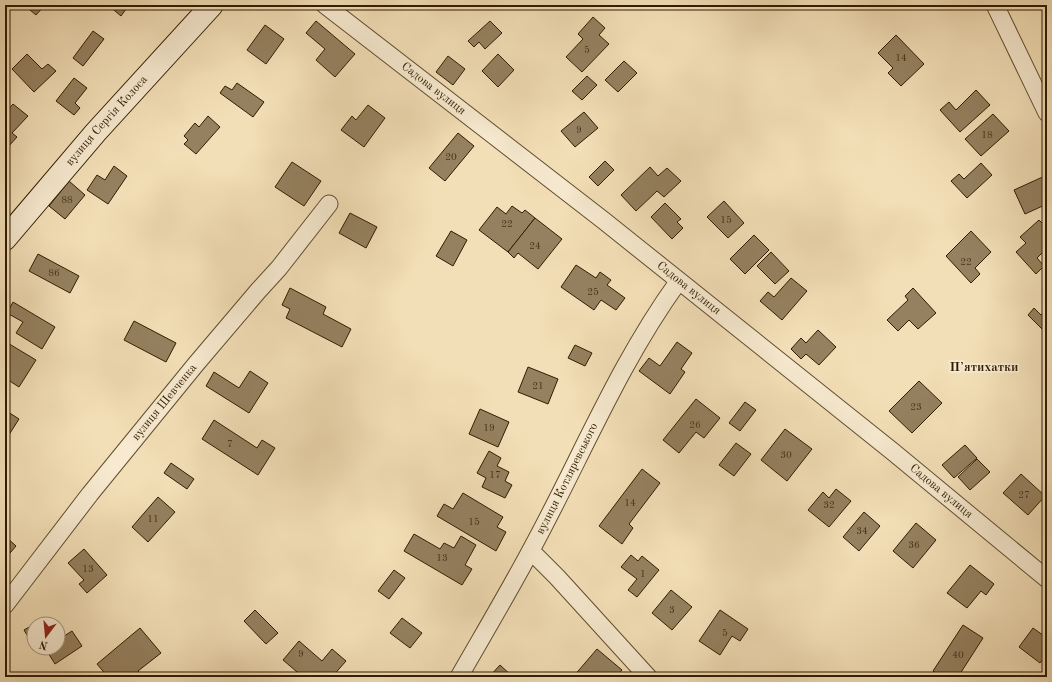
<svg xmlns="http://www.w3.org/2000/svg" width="1052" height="682" viewBox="0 0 1052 682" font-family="'Old Standard TT',serif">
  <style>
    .building { fill: #958160; stroke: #301c01 }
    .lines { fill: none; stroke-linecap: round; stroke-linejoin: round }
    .street-casing { stroke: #614d2e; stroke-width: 19 }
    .secondary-casing { stroke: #301c01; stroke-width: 24 }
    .street { stroke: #f7ead0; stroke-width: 17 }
    .secondary { stroke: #f7ead0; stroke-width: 22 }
    .labels { text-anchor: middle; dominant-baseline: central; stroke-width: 3.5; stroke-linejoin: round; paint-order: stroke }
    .number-label { font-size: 10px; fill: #493519 }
    .street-label { font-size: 12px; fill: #301c01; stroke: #f7ead0 }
    .neighbourhood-label { font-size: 13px; font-weight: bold; fill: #301c01; stroke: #f7ead0 }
  </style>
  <rect width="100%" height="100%" fill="#f3dfb7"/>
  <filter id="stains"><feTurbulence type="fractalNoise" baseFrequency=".005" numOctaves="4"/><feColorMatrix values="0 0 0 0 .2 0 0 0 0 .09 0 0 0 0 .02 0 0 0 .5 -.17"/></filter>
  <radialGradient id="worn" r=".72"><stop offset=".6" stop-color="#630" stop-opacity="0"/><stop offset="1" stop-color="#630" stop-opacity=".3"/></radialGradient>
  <g class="building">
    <path d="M24,5H45L36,15Z"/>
    <path d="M108,5H122L126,9L121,16Z"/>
    <path d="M593,17L605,28L599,35L609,44L582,72L566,57L583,39L578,34Z"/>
    <path d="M316,21L355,54L335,77L316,60L325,49L306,33Z"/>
    <path d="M490,21L502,33L485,49L479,42L474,47L468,41Z"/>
    <path d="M265,25L284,39L266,64L247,50Z"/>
    <path d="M93,31L104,39L83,66L73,58Z"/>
    <path d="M896,35L924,64L901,86L888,73L893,68L878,53Z"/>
    <path d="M27,54L42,69L48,64L56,71L34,92L12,69Z"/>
    <path d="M498,54L514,70L498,87L482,71Z"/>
    <path d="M448,56L465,69L453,85L436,72Z"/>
    <path d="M624,61L637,73L618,92L605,80Z"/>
    <path d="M587,76L597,85L582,100L572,91Z"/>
    <path d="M74,78L87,88L75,103L80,108L74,115L56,101Z"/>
    <path d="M237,83L264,102L253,117L220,93L225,86L232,90Z"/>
    <path d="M976,90L990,105L960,132L940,110L949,102L956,110Z"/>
    <path d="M13,104L28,116L12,133L17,137L8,147L5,144V113Z"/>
    <path d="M368,105L385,118L364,147L341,130L352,116L356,120Z"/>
    <path d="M584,112L598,128L575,147L561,131Z"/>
    <path d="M993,114L1009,131L981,156L965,139Z"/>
    <path d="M208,116L220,127L196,154L184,144L188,140L184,136L195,123L199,127Z"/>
    <path d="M458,133L474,146L445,181L429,168Z"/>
    <path d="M605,161L614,170L598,186L589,177Z"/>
    <path d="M292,162L321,181L304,206L275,187Z"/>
    <path d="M981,163L992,175L967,198L951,181L959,174L964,179Z"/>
    <path d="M114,166L127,176L108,204L87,190L97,175L105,180Z"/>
    <path d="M650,167L658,176L667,168L681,181L664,197L657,191L636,211L621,195Z"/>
    <path d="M1047,175V204L1025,214L1014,190Z"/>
    <path d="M69,181L85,195L65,219L49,206Z"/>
    <path d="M724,201L744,223L728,238L707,217Z"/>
    <path d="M665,203L681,219L677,222L683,228L672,239L651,217Z"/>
    <path d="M512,206L522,213L525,210L535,218L508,252L479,230L497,207L506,214Z"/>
    <path d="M350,213L377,227L366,248L339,233Z"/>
    <path d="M535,218L562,239L538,269L518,253L514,258L508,252Z"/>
    <path d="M1039,220L1047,228V248L1037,258L1044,266L1036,274L1016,252L1026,243L1020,237Z"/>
    <path d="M451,231L467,240L453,266L436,256Z"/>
    <path d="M971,231L991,252L975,268L980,274L971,283L946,256Z"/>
    <path d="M754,235L769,250L745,274L730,259Z"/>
    <path d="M771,252L789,271L775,284L757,266Z"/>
    <path d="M38,254L79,276L70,293L29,271Z"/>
    <path d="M576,265L596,278L600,272L611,280L607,285L625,298L616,310L601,300L594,310L561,287Z"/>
    <path d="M791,278L807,291L782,320L760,301L768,292L774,297Z"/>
    <path d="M290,288L326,307L323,314L351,329L342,347L286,318L290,309L282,305Z"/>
    <path d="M913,288L936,313L918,329L909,320L898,331L887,320L908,300L905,296Z"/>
    <path d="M13,302L55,327L42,349L16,333L23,322L7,313Z"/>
    <path d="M1034,308L1041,315L1047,310L1046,333L1028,315Z"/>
    <path d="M134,321L176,343L166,362L124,340Z"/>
    <path d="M818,330L836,347L819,365L806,354L801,359L791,349L801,338L806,343Z"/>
    <path d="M6,342L36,360L19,387L5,378Z"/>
    <path d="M677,342L692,353L681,369L685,372L670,394L639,371L649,358L660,366Z"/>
    <path d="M575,345L592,353L585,366L568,358Z"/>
    <path d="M528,367L558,379L548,404L518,392Z"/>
    <path d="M250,371L268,383L249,413L206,386L214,372L239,388Z"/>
    <path d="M919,381L942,403L912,433L889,411Z"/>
    <path d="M696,399L720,418L704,438L696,432L679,453L663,440Z"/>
    <path d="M745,402L756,410L740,431L729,423Z"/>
    <path d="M480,409L509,422L498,447L469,434Z"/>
    <path d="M5,410L19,419L5,441Z"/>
    <path d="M214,420L257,448L262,440L275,448L258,475L202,439Z"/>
    <path d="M785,429L812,449L787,481L761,460Z"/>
    <path d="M736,443L751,454L734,476L719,465Z"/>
    <path d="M965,445L977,458L954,478L942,465Z"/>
    <path d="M489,451L501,458L497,466L509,472L505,481L512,485L505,498L482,487L486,478L477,473Z"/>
    <path d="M977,459L990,472L970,490L958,477Z"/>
    <path d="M171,463L194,479L187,489L164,473Z"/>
    <path d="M642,469L660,483L629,524L633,528L622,544L599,526Z"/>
    <path d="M1021,474L1045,496L1028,515L1003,493Z"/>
    <path d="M836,489L851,501L829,527L808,510L823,492L829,498Z"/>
    <path d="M463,493L503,517L497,527L506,532L496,551L437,516L444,504L453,509Z"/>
    <path d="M158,497L175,512L148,542L132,527Z"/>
    <path d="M864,512L880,526L859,551L843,537Z"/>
    <path d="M916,523L936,540L913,568L893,551Z"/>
    <path d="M414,534L440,549L444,543L454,548L461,536L476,545L465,565L472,569L462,585L404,551Z"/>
    <path d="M5,536L16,546L5,559Z"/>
    <path d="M84,549L107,575L87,593L79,584L84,580L68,563Z"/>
    <path d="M631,555L638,561L642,556L659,570L637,597L628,590L637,579L621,567Z"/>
    <path d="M970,565L994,584L986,595L981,591L967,608L947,593Z"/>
    <path d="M394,570L405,578L389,599L378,591Z"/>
    <path d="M671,590L692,607L672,630L652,613Z"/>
    <path d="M255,610L278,633L266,644L244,621Z"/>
    <path d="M720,610L748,629L740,641L732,636L720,655L699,641Z"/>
    <path d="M402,618L422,633L410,648L390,633Z"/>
    <path d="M38,622L39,624H34V637L30,640L24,630Z"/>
    <path d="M963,625L983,638L958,677H942L933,671Z"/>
    <path d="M140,628L161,653L138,671L143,677H108L97,664Z"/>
    <path d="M1033,628L1047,638V653L1040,663L1019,647Z"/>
    <path d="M72,631L82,646L55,664L45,648H58V640Z"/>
    <path d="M299,641L322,661L332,649L346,661L332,677H303L283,660Z"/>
    <path d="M597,649L622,670L616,677H608L604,674L601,677H573Z"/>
    <path d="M500,665L513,677H489Z"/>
  </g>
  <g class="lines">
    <g class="street-casing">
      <g id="street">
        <path id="s1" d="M325,5L603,220L892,451L1047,579"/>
        <path d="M995,5L1047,113"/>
        <path d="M531,551L557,577L648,677"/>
        <path id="s2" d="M5,605L90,494L196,364L258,291L279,268L329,204"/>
        <path id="s3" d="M459,677C483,635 508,593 531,550C580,460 618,365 678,282"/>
      </g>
    </g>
    <g class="secondary-casing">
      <g id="secondary">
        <path id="s4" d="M5,239L96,132L212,5"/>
      </g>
    </g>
    <use href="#street" class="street"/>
    <use href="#secondary" class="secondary"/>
  </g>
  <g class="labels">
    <g class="number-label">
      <text x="587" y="50">5</text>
      <text x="901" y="58">14</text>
      <text x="579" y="130">9</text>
      <text x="987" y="135">18</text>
      <text x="451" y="157">20</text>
      <text x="67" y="200">88</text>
      <text x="726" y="220">15</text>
      <text x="507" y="224">22</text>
      <text x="535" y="246">24</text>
      <text x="966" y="262">22</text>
      <text x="54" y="273">86</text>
      <text x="593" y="292">25</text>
      <text x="538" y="386">21</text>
      <text x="916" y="407">23</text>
      <text x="695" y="425">26</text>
      <text x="489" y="428">19</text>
      <text x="230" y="444">7</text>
      <text x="786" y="455">30</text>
      <text x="495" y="475">17</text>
      <text x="1024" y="495">27</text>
      <text x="630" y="503">14</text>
      <text x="829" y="505">32</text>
      <text x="153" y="519">11</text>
      <text x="474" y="522">15</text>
      <text x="862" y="531">34</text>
      <text x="914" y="545">36</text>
      <text x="442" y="558">13</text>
      <text x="88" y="569">13</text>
      <text x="643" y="574">1</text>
      <text x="672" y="610">3</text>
      <text x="725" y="633">5</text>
      <text x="301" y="654">9</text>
      <text x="958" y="655">40</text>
    </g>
    <g class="street-label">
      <text stroke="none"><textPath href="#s1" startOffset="137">Садова вулиця</textPath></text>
      <text stroke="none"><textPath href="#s4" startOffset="156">вулиця Сергія Колоса</textPath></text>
      <text stroke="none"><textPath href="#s1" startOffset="461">Садова вулиця</textPath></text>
      <text stroke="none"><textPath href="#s2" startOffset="258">вулиця Шевченка</textPath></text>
      <text stroke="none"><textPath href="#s3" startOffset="226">вулиця Котляревського</textPath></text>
      <text stroke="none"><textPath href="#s1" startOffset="785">Садова вулиця</textPath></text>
    </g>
    <g class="neighbourhood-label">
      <text x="984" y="367">Пʼятихатки</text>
    </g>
  </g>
  <rect width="1052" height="682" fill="none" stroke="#f3dfb7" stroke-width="20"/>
  <rect x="6" y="6" width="1040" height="670" fill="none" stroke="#301c01" stroke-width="2"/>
  <rect x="10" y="10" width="1032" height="662" fill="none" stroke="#301c01"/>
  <g transform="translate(46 636) rotate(196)"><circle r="19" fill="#f7ead0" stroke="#a7987d"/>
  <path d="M0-3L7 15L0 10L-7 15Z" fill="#8f2418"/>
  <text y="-6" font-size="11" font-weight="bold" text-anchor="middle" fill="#301c01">N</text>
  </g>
  <rect width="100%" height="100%" filter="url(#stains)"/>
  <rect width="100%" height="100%" fill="url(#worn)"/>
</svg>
